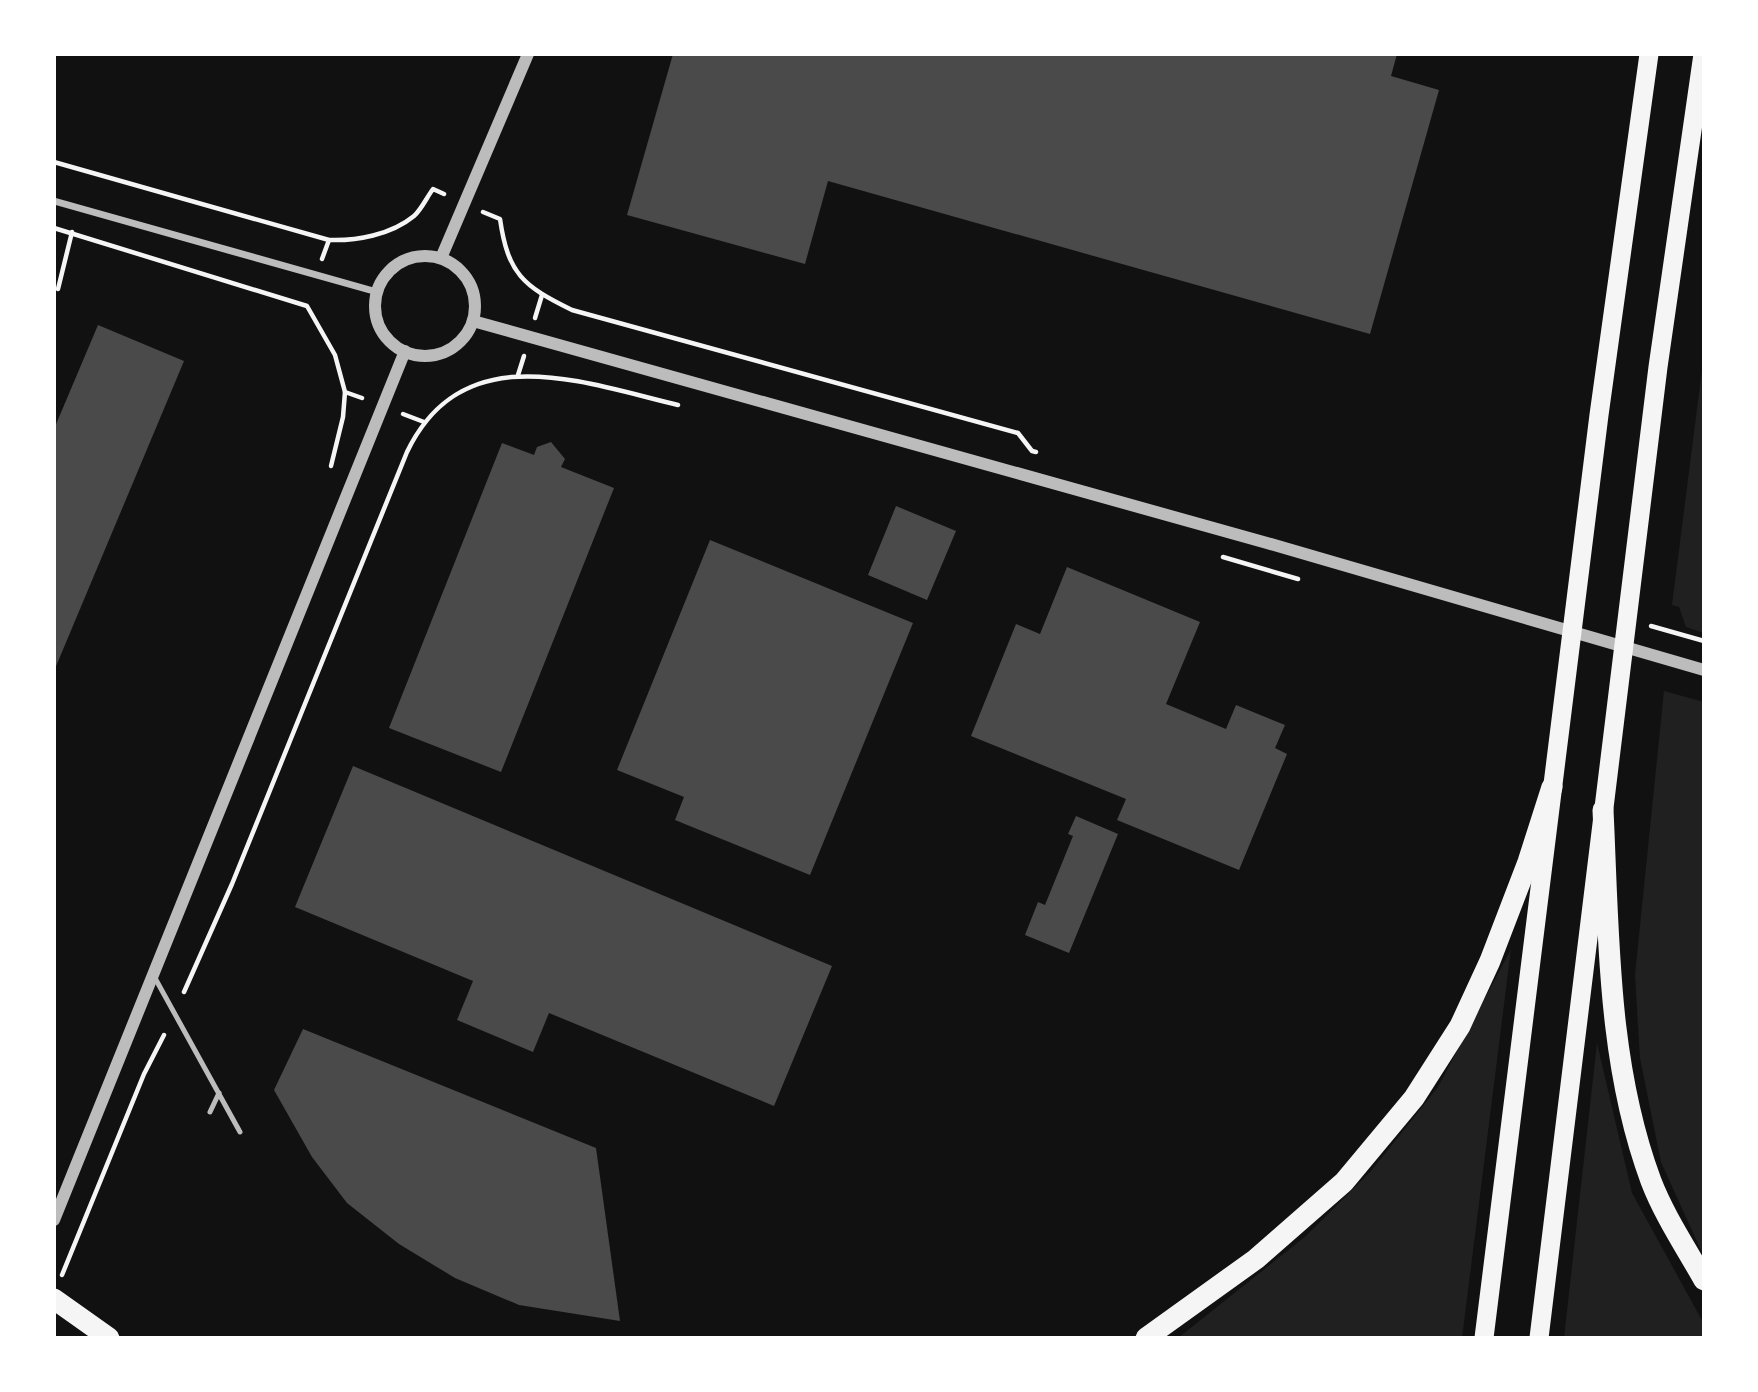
<svg xmlns="http://www.w3.org/2000/svg" width="1758" height="1392" viewBox="0 0 1758 1392" font-family="Arial,sans-serif">
  <style>
    .green { fill: #202020 }
    .building { fill: #4a4a4a }
    .lines { fill: none; stroke-linecap: round; stroke-linejoin: round }
    .path { stroke: #f5f5f5; stroke-width: 4.5 }
    .service { stroke: #bcbcbc; stroke-width: 5 }
    .minor { stroke: #bcbcbc; stroke-width: 7 }
    .tertiary { stroke: #bcbcbc; stroke-width: 12 }
    .trunk { stroke: #f5f5f5; stroke-width: 19 }
    .motorway { stroke: #f5f5f5; stroke-width: 21 }
  </style>
  <rect width="100%" height="100%" fill="#111"/>
  <g class="green">
    <path d="M1704,354V633L1686,627L1679,607L1672,605Z"/>
    <path d="M1664,691L1704,702V1257L1661,1162L1640,1058L1635,975Z"/>
    <path d="M1511,949L1462,1338H1178L1306,1236L1371,1171L1438,1087Z"/>
    <path d="M1597,1043L1632,1193L1704,1324V1338H1564Z"/>
  </g>
  <g class="building">
    <path d="M673,54H1397L1391,76L1439,90L1370,334L828,181L805,264L627,215Z"/>
    <path d="M98,325L184,361L54,671V429Z"/>
    <path d="M551,442L565,459L561,467L614,488L501,772L389,728L502,443L534,455L537,447Z"/>
    <path d="M896,506L956,531L927,600L868,575Z"/>
    <path d="M710,540L913,623L810,875L675,820L684,797L617,770Z"/>
    <path d="M1067,567L1200,622L1166,704L1226,729L1236,705L1285,725L1275,748L1287,754L1239,870L1117,820L1126,799L971,736L1016,624L1040,634Z"/>
    <path d="M353,766L832,966L774,1106L549,1013L533,1052L457,1020L473,981L295,907Z"/>
    <path d="M1076,816L1118,834L1069,953L1025,935L1038,902L1045,905L1073,836L1068,834Z"/>
    <path d="M303,1029L596,1148L620,1321L519,1305L455,1278L399,1244L347,1203L312,1157L274,1090Z"/>
  </g>
  <g class="lines">
    <g class="path">
      <path d="M54,162L329,240C356,241 391,235 414,216C421,210 427,197 433,189L444,194"/>
      <path d="M483,212L500,219C508,274 523,286 572,310L1018,433L1032,451L1036,452"/>
      <path d="M54,228L307,306L335,355L345,392L362,398"/>
      <path d="M322,259L329,240"/>
      <path d="M58,289L72,232"/>
      <path d="M535,318L542,295"/>
      <path d="M518,375L524,356"/>
      <path d="M403,414L424,422"/>
      <path d="M331,466L343,417L345,392"/>
      <path d="M1223,557L1298,579"/>
      <path d="M1651,626L1704,641"/>
      <path d="M184,992L232,884L407,452C463,336 581,382 678,405"/>
      <path d="M62,1275L144,1074L164,1035"/>
    </g>
    <g class="service">
      <path d="M155,978L240,1132"/>
      <path d="M210,1112L219,1093"/>
    </g>
    <path class="minor" d="M54,201L377,292"/>
    <g class="tertiary">
      <circle cx="425" cy="306" r="50"/>
      <path d="M441,258L528,54"/>
      <path d="M473,321L1267,543L1704,670"/>
      <path d="M54,1220L405,351"/>
    </g>
    <g class="trunk">
      <path d="M1484,1338L1599,415L1649,54"/>
      <path d="M1539,1338L1658,367L1703,54"/>
    </g>
    <g class="motorway">
      <path d="M1603,810C1609,934 1607,1063 1651,1181C1664,1215 1686,1248 1704,1280"/>
      <path d="M54,1299L109,1338"/>
      <path d="M1146,1338L1256,1259L1344,1182L1414,1098L1460,1026L1490,961L1528,862L1552,787"/>
    </g>
  </g>
  <rect width="1758" height="1392" fill="none" stroke="#ffffff" stroke-width="112"/>
</svg>
